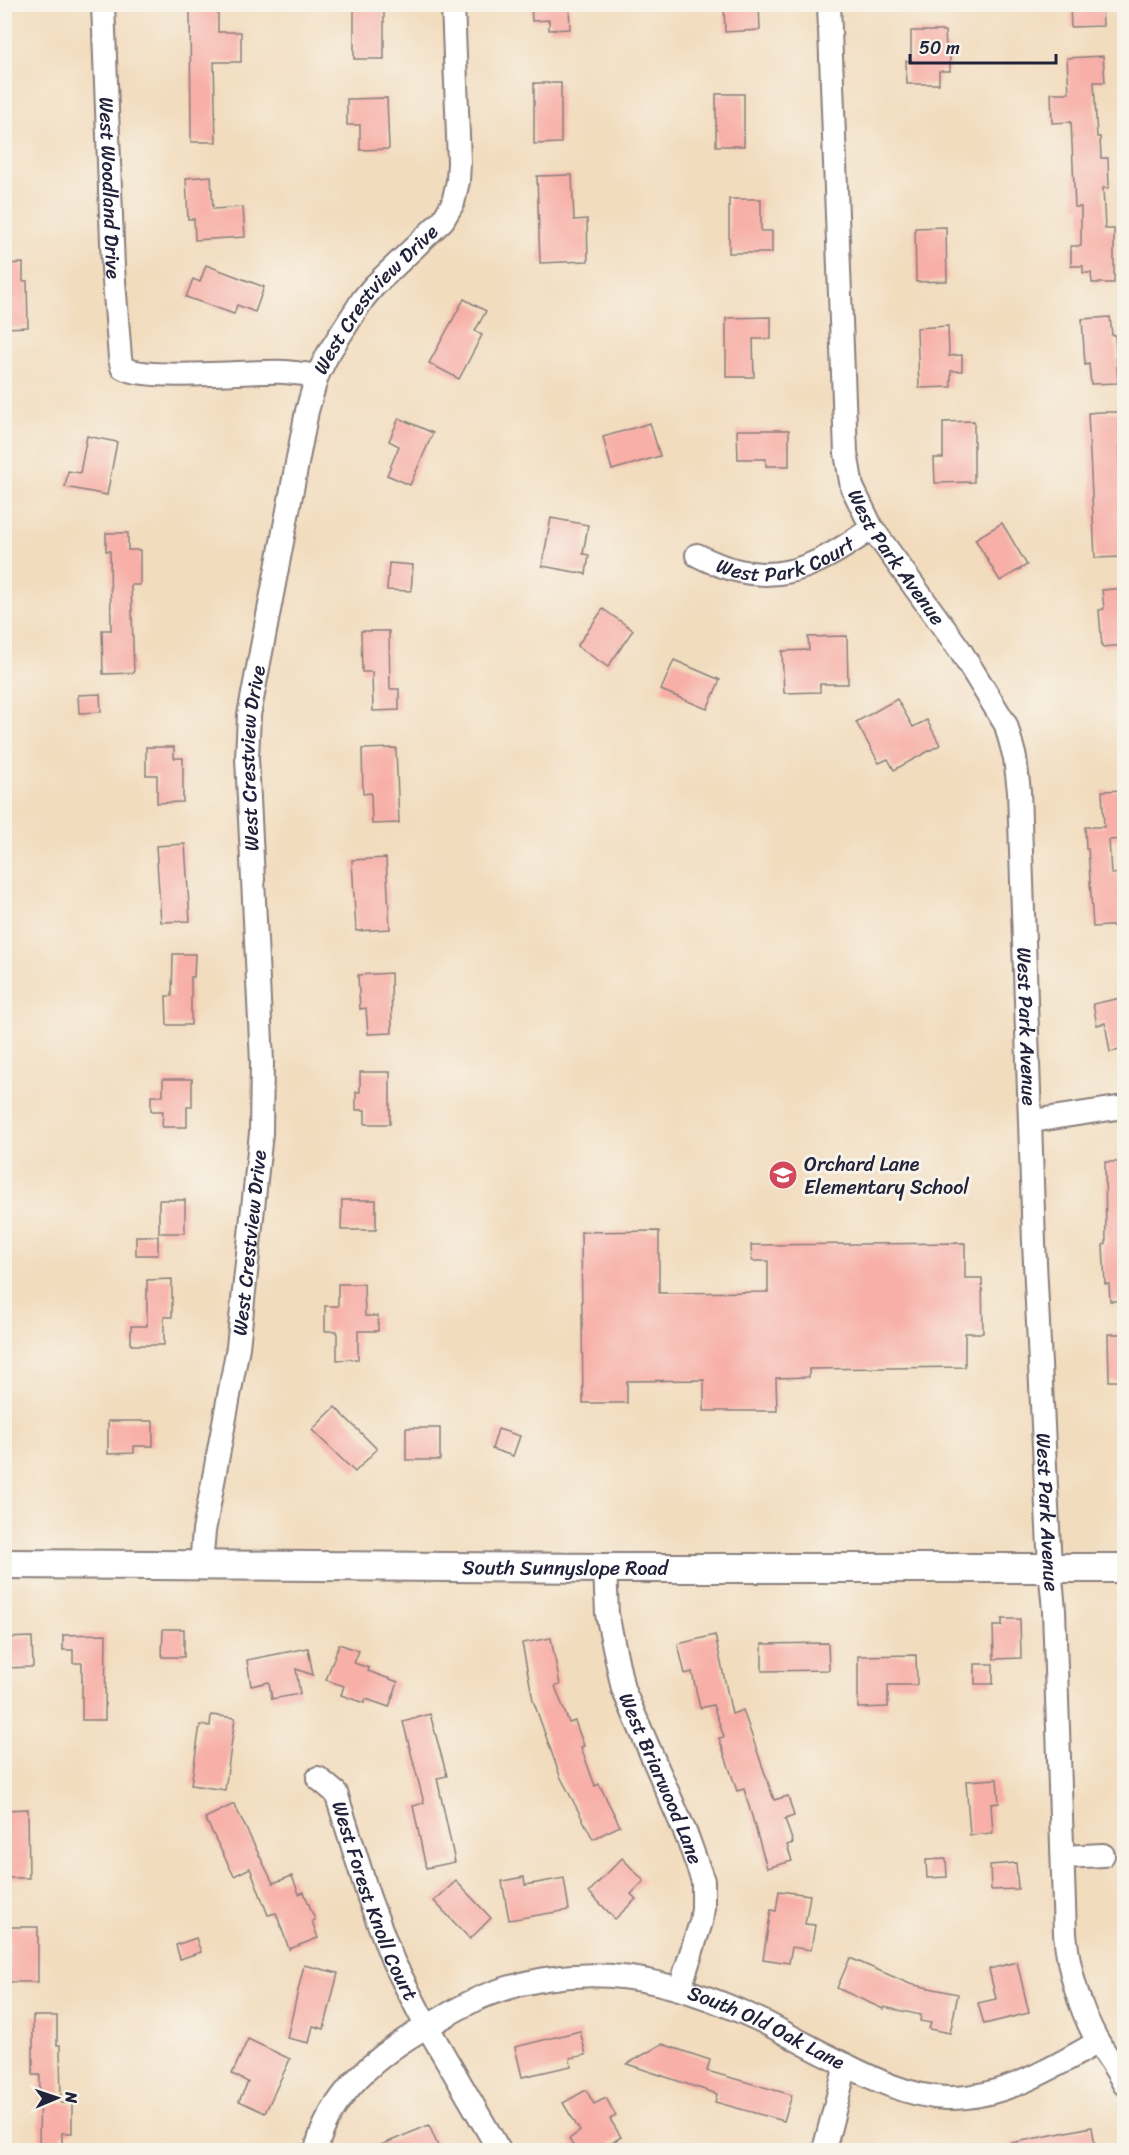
<svg xmlns="http://www.w3.org/2000/svg" width="1129" height="2155" viewBox="0 0 1129 2155" font-family="Sriracha,sans-serif">
  <style>
    .building { fill: #f7afa7 }
    .lines { fill: none; stroke-linecap: round; stroke-linejoin: round }
    .minor-casing { stroke: #8a7f7c; stroke-width: 26 }
    .tertiary-casing { stroke: #8a7f7c; stroke-width: 32 }
    .minor { stroke: #fff; stroke-width: 22 }
    .tertiary { stroke: #fff; stroke-width: 28 }
    .labels { text-anchor: middle; dominant-baseline: central; stroke-width: 6; stroke-linejoin: round; paint-order: stroke }
    .street-label { font-size: 20px; fill: #22223b; stroke: #f7f3e8 }
    .poi-label { font-size: 20px; fill: #22223b; stroke: #f7f3e8; text-anchor: start }
  </style>
  <rect width="100%" height="100%" fill="#f7f3e8"/>
  <filter id="ink" filterUnits="userSpaceOnUse"><feTurbulence type="fractalNoise" baseFrequency=".0167" numOctaves="2"/><feDisplacementMap in="SourceGraphic" scale="12" xChannelSelector="R" yChannelSelector="G"/><feConvolveMatrix kernelMatrix="1 2 1 2 8 2 1 2 1" color-interpolation-filters="sRGB"/></filter>
  <filter id="wash" filterUnits="userSpaceOnUse"><feTurbulence type="fractalNoise" baseFrequency=".008" numOctaves="4" result="noise"/><feDisplacementMap in="SourceGraphic" scale="24" xChannelSelector="R" yChannelSelector="G"/><feGaussianBlur stdDeviation="1.35" result="paint"/><feColorMatrix in="noise" values="0 0 0 0 0 0 0 0 0 0 0 0 0 0 0 0 0 1.4 0 .05"/><feComposite in="paint" operator="in"/></filter>
  <g filter="url(#wash)">
    <rect width="100%" height="100%" fill="#f2dcbe"/>
    <g id="blocks">
      <g class="building">
        <path d="M190,4H218V32H241V62H214L216,142H191Z"/>
        <rect x="354" y="4" width="30" height="55"/>
        <path d="M531,4H569L570,29L549,30V20L532,21Z"/>
        <path d="M724,4H759L760,30L725,32Z"/>
        <path d="M1070,4H1102L1103,26L1071,27Z"/>
        <path d="M911,31H945L946,47H950V71H939V84H907L906,61H911Z"/>
        <path d="M1103,56L1105,82H1094L1097,137H1100L1101,158H1108L1109,188H1103L1105,229H1114V283H1092L1091,273H1083V266H1071V246H1081V207H1075L1071,122L1052,123L1051,93H1069L1067,58Z"/>
        <path d="M534,83H561V143L534,144Z"/>
        <rect x="716" y="94" width="28" height="52"/>
        <path d="M387,98L389,149L360,150V125H347V99Z"/>
        <path d="M572,175L574,220L587,219L588,261L540,263L537,176Z"/>
        <path d="M211,176L213,209L243,207L245,237L195,240L194,219H188L186,178Z"/>
        <path d="M729,199H761V231H772V253H729Z"/>
        <path d="M946,227L947,281L916,282L915,228Z"/>
        <path d="M23,263V281H27L28,327L4,328V264Z"/>
        <path d="M206,265L264,287L255,312L237,305L234,314L186,297L193,279L200,282Z"/>
        <path d="M464,299L486,311L475,331L482,335L459,379L429,363Z"/>
        <path d="M771,317V339H753L754,377H726V318Z"/>
        <path d="M1110,317L1112,335H1115L1118,383L1091,384L1089,364L1085,365L1082,319Z"/>
        <path d="M948,326L949,356L962,355V371H951V387L919,388L917,328Z"/>
        <path d="M1100,412H1119L1123,557L1095,558L1088,413Z"/>
        <path d="M399,418L433,433L410,485L387,475L399,446L389,441Z"/>
        <path d="M974,421V482L935,483L934,458H943V422Z"/>
        <path d="M650,423L660,456L612,470L603,437Z"/>
        <path d="M737,430H789V466H766V459H738Z"/>
        <path d="M87,436L117,442L107,495L65,487L68,471L80,473Z"/>
        <path d="M551,518L588,525L583,554L589,555L586,574L542,566Z"/>
        <path d="M1002,523L1027,565L1000,581L975,539Z"/>
        <path d="M106,533H128V550H140V585H131L134,673L103,674L102,630H111L110,551H106Z"/>
        <path d="M389,563L413,565L411,591L387,590Z"/>
        <path d="M1125,588V645L1102,647L1099,610L1104,609L1102,590Z"/>
        <path d="M603,609L633,630L608,667L577,646Z"/>
        <path d="M361,631H389L390,689H399V710L373,711L372,672H362Z"/>
        <path d="M847,636L848,684H820V692L784,693L782,651L809,650L808,637Z"/>
        <path d="M674,660L720,680L707,709L661,690Z"/>
        <path d="M100,694L101,712L79,713L78,695Z"/>
        <path d="M897,699L913,727L927,720L940,745L894,770L888,759L879,763L856,722Z"/>
        <path d="M146,747H174V758H183V802L157,803V775H146Z"/>
        <path d="M396,748L399,823L372,824L371,793L363,794L362,749Z"/>
        <path d="M1125,790V839L1109,840L1111,874L1121,873L1124,925L1093,927L1088,849H1086L1085,827H1104L1102,791Z"/>
        <path d="M185,844L190,921L161,922L156,846Z"/>
        <path d="M386,858L390,929L356,931L352,860Z"/>
        <path d="M173,954H195L194,977H191V1025H167L166,996H172Z"/>
        <path d="M391,973L392,1033L368,1034L366,1008L360,1009L358,975Z"/>
        <path d="M1125,997V1049L1110,1052L1105,1023L1097,1025L1093,1004Z"/>
        <path d="M360,1072H390V1124H365V1110H356V1092H360Z"/>
        <path d="M163,1079H192V1107H187V1127H162L163,1111H151V1096H163Z"/>
        <path d="M1105,1162H1125V1301H1110L1109,1284H1105L1103,1245L1106,1244Z"/>
        <rect x="159" y="1200" width="26" height="33"/>
        <path d="M342,1200H376V1230H341Z"/>
        <path d="M659,1231V1293L768,1292V1261H752L751,1245L965,1243V1278H982L983,1333H965V1367L809,1369V1377L776,1378L777,1411H704V1380L627,1381V1403H583L581,1232Z"/>
        <rect x="136" y="1236" width="22" height="19"/>
        <path d="M172,1279V1317H164V1345H131V1326H147V1280Z"/>
        <path d="M338,1284H364L365,1316H378V1331H358V1359L337,1360V1331H325V1306H338Z"/>
        <path d="M1108,1334H1125V1381H1109Z"/>
        <path d="M335,1407L377,1449L355,1472L312,1430Z"/>
        <path d="M108,1421H153V1446H134V1453L108,1454Z"/>
        <rect x="406" y="1428" width="34" height="32"/>
        <path d="M498,1429L520,1436L513,1456L492,1449Z"/>
        <path d="M1002,1619H1020L1021,1658L994,1659L993,1626H1002Z"/>
        <path d="M163,1629H184V1657H162Z"/>
        <path d="M106,1634L105,1720H82V1663H73V1650H63V1635Z"/>
        <path d="M715,1635L732,1714L743,1710L774,1800L788,1796L794,1816L785,1819L793,1843L787,1845L792,1861L767,1868L744,1789L737,1791L719,1738L724,1737L713,1705L700,1708L692,1672L685,1674L678,1644Z"/>
        <path d="M32,1637L33,1667L4,1668V1638Z"/>
        <path d="M551,1638L560,1685L555,1686L569,1723L575,1721L584,1746L581,1747L595,1786L599,1784L620,1826L593,1839L560,1776L533,1700L522,1643Z"/>
        <path d="M828,1643L829,1670L762,1671V1644Z"/>
        <path d="M339,1644L359,1651L354,1663L369,1668L368,1671L398,1682L389,1707L366,1699L364,1703L341,1695L344,1686L326,1680Z"/>
        <path d="M308,1648L313,1675L296,1669L300,1694L272,1699L269,1682L251,1686L247,1660Z"/>
        <path d="M916,1655L917,1685H888V1707L858,1708V1656Z"/>
        <rect x="975" y="1664" width="18" height="20"/>
        <path d="M430,1714L447,1776L437,1778L455,1862L426,1868L413,1806L424,1803L403,1722Z"/>
        <path d="M211,1715L235,1718L225,1790L191,1785L200,1725L210,1726Z"/>
        <path d="M997,1779L999,1803L991,1804L993,1833L970,1835L966,1781Z"/>
        <path d="M234,1804L273,1883L292,1876L299,1894L304,1892L315,1920L312,1921L318,1938L289,1949L276,1913L268,1915L250,1868L234,1876L205,1818Z"/>
        <path d="M28,1809L29,1878H4V1810Z"/>
        <path d="M622,1858L644,1881L631,1894L636,1899L615,1919L589,1892Z"/>
        <path d="M946,1859L947,1877L927,1878L926,1860Z"/>
        <path d="M1016,1863L1018,1889L991,1890L990,1865Z"/>
        <path d="M524,1877L525,1885L564,1878L569,1910L509,1920L502,1881Z"/>
        <path d="M456,1881L491,1918L470,1939L434,1901Z"/>
        <path d="M779,1891L810,1895L805,1924L815,1925L811,1950L792,1947L789,1963L763,1959L771,1910L776,1911Z"/>
        <rect x="9" y="1927" width="29" height="55"/>
        <path d="M196,1938L201,1952L180,1959L176,1945Z"/>
        <path d="M850,1958L910,1984L958,1994L950,2033L929,2029L931,2023L920,2021L921,2015L884,2007L883,2009L837,1988Z"/>
        <path d="M1017,1962L1029,2013L984,2024L978,2003L996,1999L989,1969Z"/>
        <path d="M304,1965L338,1973L324,2029L313,2026L309,2043L287,2038Z"/>
        <path d="M33,2016H57V2045H60L61,2103H72V2133H62V2146H39L40,2075H33Z"/>
        <path d="M580,2031L586,2055L570,2058L571,2066L522,2077L515,2047Z"/>
        <path d="M248,2039L290,2059L265,2113L239,2101L248,2082L232,2074Z"/>
        <path d="M662,2044L710,2060L707,2071L792,2095L784,2121L715,2102L717,2094L627,2064Z"/>
        <path d="M586,2090L594,2104L606,2098L616,2116L610,2119L621,2137L599,2151H576L569,2139L580,2131L563,2103Z"/>
        <path d="M429,2125L440,2151H369V2150Z"/>
        <path d="M1092,2127L1096,2151H1012L1011,2143Z"/>
      </g>
    </g>
  </g>
  <g filter="url(#ink)">
    <use href="#blocks" fill-opacity="0" stroke="#8a7f7c" stroke-width="1.5"/>
    <g class="lines">
      <g class="minor-casing">
        <g id="minor">
          <path id="s1" d="M103,4L113,268L120,358L122,367C143,382 253,370 285,372C296,373 306,374 317,376"/>
          <path id="s2" d="M829,4L846,453L852,487L872,528L960,650L1006,725L1015,758L1019,791L1034,1242L1050,1568L1054,1610L1065,1934C1069,1972 1079,2007 1097,2040C1106,2055 1117,2069 1124,2084"/>
          <path id="s3" d="M697,555C768,592 811,571 872,528"/>
          <path d="M1032,1121L1124,1107"/>
          <path id="s4" d="M201,1565L204,1531L238,1347L261,1133L262,1062L247,758L249,715L307,411L317,376L328,354L363,299L374,286L443,220L453,203L458,181L459,162L453,4"/>
          <path id="s5" d="M605,1568L607,1614L623,1689L688,1839L703,1881V1908L701,1922L680,1988"/>
          <path id="s6" d="M318,1778L336,1793L369,1898L393,1961L420,2014L499,2150"/>
          <path d="M1063,1857L1103,1855"/>
          <path id="s7" d="M316,2150C330,2094 379,2053 428,2026C446,2016 464,2004 484,1996C585,1957 669,1977 764,2022C785,2033 806,2045 828,2056C864,2074 905,2097 947,2098C1002,2099 1053,2068 1098,2042"/>
          <path d="M824,2150L846,2065"/>
        </g>
      </g>
      <g class="tertiary-casing">
        <g id="tertiary">
          <path id="s8" d="M4,1564L605,1568H1124"/>
        </g>
      </g>
      <use href="#minor" class="minor"/>
      <use href="#tertiary" class="tertiary"/>
    </g>
  </g>
  <defs>
    <g id="school-disc" transform="scale(1.5)"><circle r="9.5" fill="#d1495b" stroke="#f7f3e8"/><path d="M0-5L7-2L0 1L-7-2ZM-4 1L0 2.5L4 1V4Q0 6-4 4Z" fill="#fff"/></g>
  </defs>
  <g fill-rule="evenodd">
    <use href="#school-disc" x="783" y="1175"/>
  </g>
  <g class="labels">
    <g class="street-label">
      <text stroke="none"><textPath href="#s1" startOffset="184">West Woodland Drive</textPath></text>
      <text stroke="none"><textPath href="#s4" startOffset="1298">West Crestview Drive</textPath></text>
      <text stroke="none"><textPath href="#s3" startOffset="94">West Park Court</textPath></text>
      <text stroke="none"><textPath href="#s2" startOffset="567">West Park Avenue</textPath></text>
      <text stroke="none"><textPath href="#s4" startOffset="812">West Crestview Drive</textPath></text>
      <text stroke="none"><textPath href="#s2" startOffset="1071">West Park Avenue</textPath></text>
      <text stroke="none"><textPath href="#s4" startOffset="326">West Crestview Drive</textPath></text>
      <text stroke="none"><textPath href="#s2" startOffset="1557">West Park Avenue</textPath></text>
      <text stroke="none"><textPath href="#s8" startOffset="561">South Sunnyslope Road</textPath></text>
      <text stroke="none"><textPath href="#s5" startOffset="220">West Briarwood Lane</textPath></text>
      <text stroke="none"><textPath href="#s6" startOffset="138">West Forest Knoll Court</textPath></text>
      <text stroke="none"><textPath href="#s7" startOffset="530">South Old Oak Lane</textPath></text>
    </g>
    <g class="poi-label">
      <text x="804" y="1164">Orchard Lane<tspan x="804" dy="23">Elementary School</tspan></text>
    </g>
  </g>
  <rect width="1129" height="2155" fill="none" stroke="#f7f3e8" stroke-width="24"/>
  <g transform="translate(57 2098) rotate(88)" stroke="#f7f3e8" stroke-width="4.5" paint-order="stroke">
  <path d="M0-4.5L10 22L0 15L-10 22Z" fill="#22223b"/>
  <text y="-9" font-size="16" font-weight="bold" text-anchor="middle" fill="#22223b">N</text>
  </g>
  <path d="M910 54v9h146v-9" fill="none" stroke="#22223b" stroke-width="3"/>
  <text x="919" y="54" font-size="18" fill="#22223b" stroke="#f7f3e8" stroke-width="4.5" paint-order="stroke">50 m</text>
</svg>
